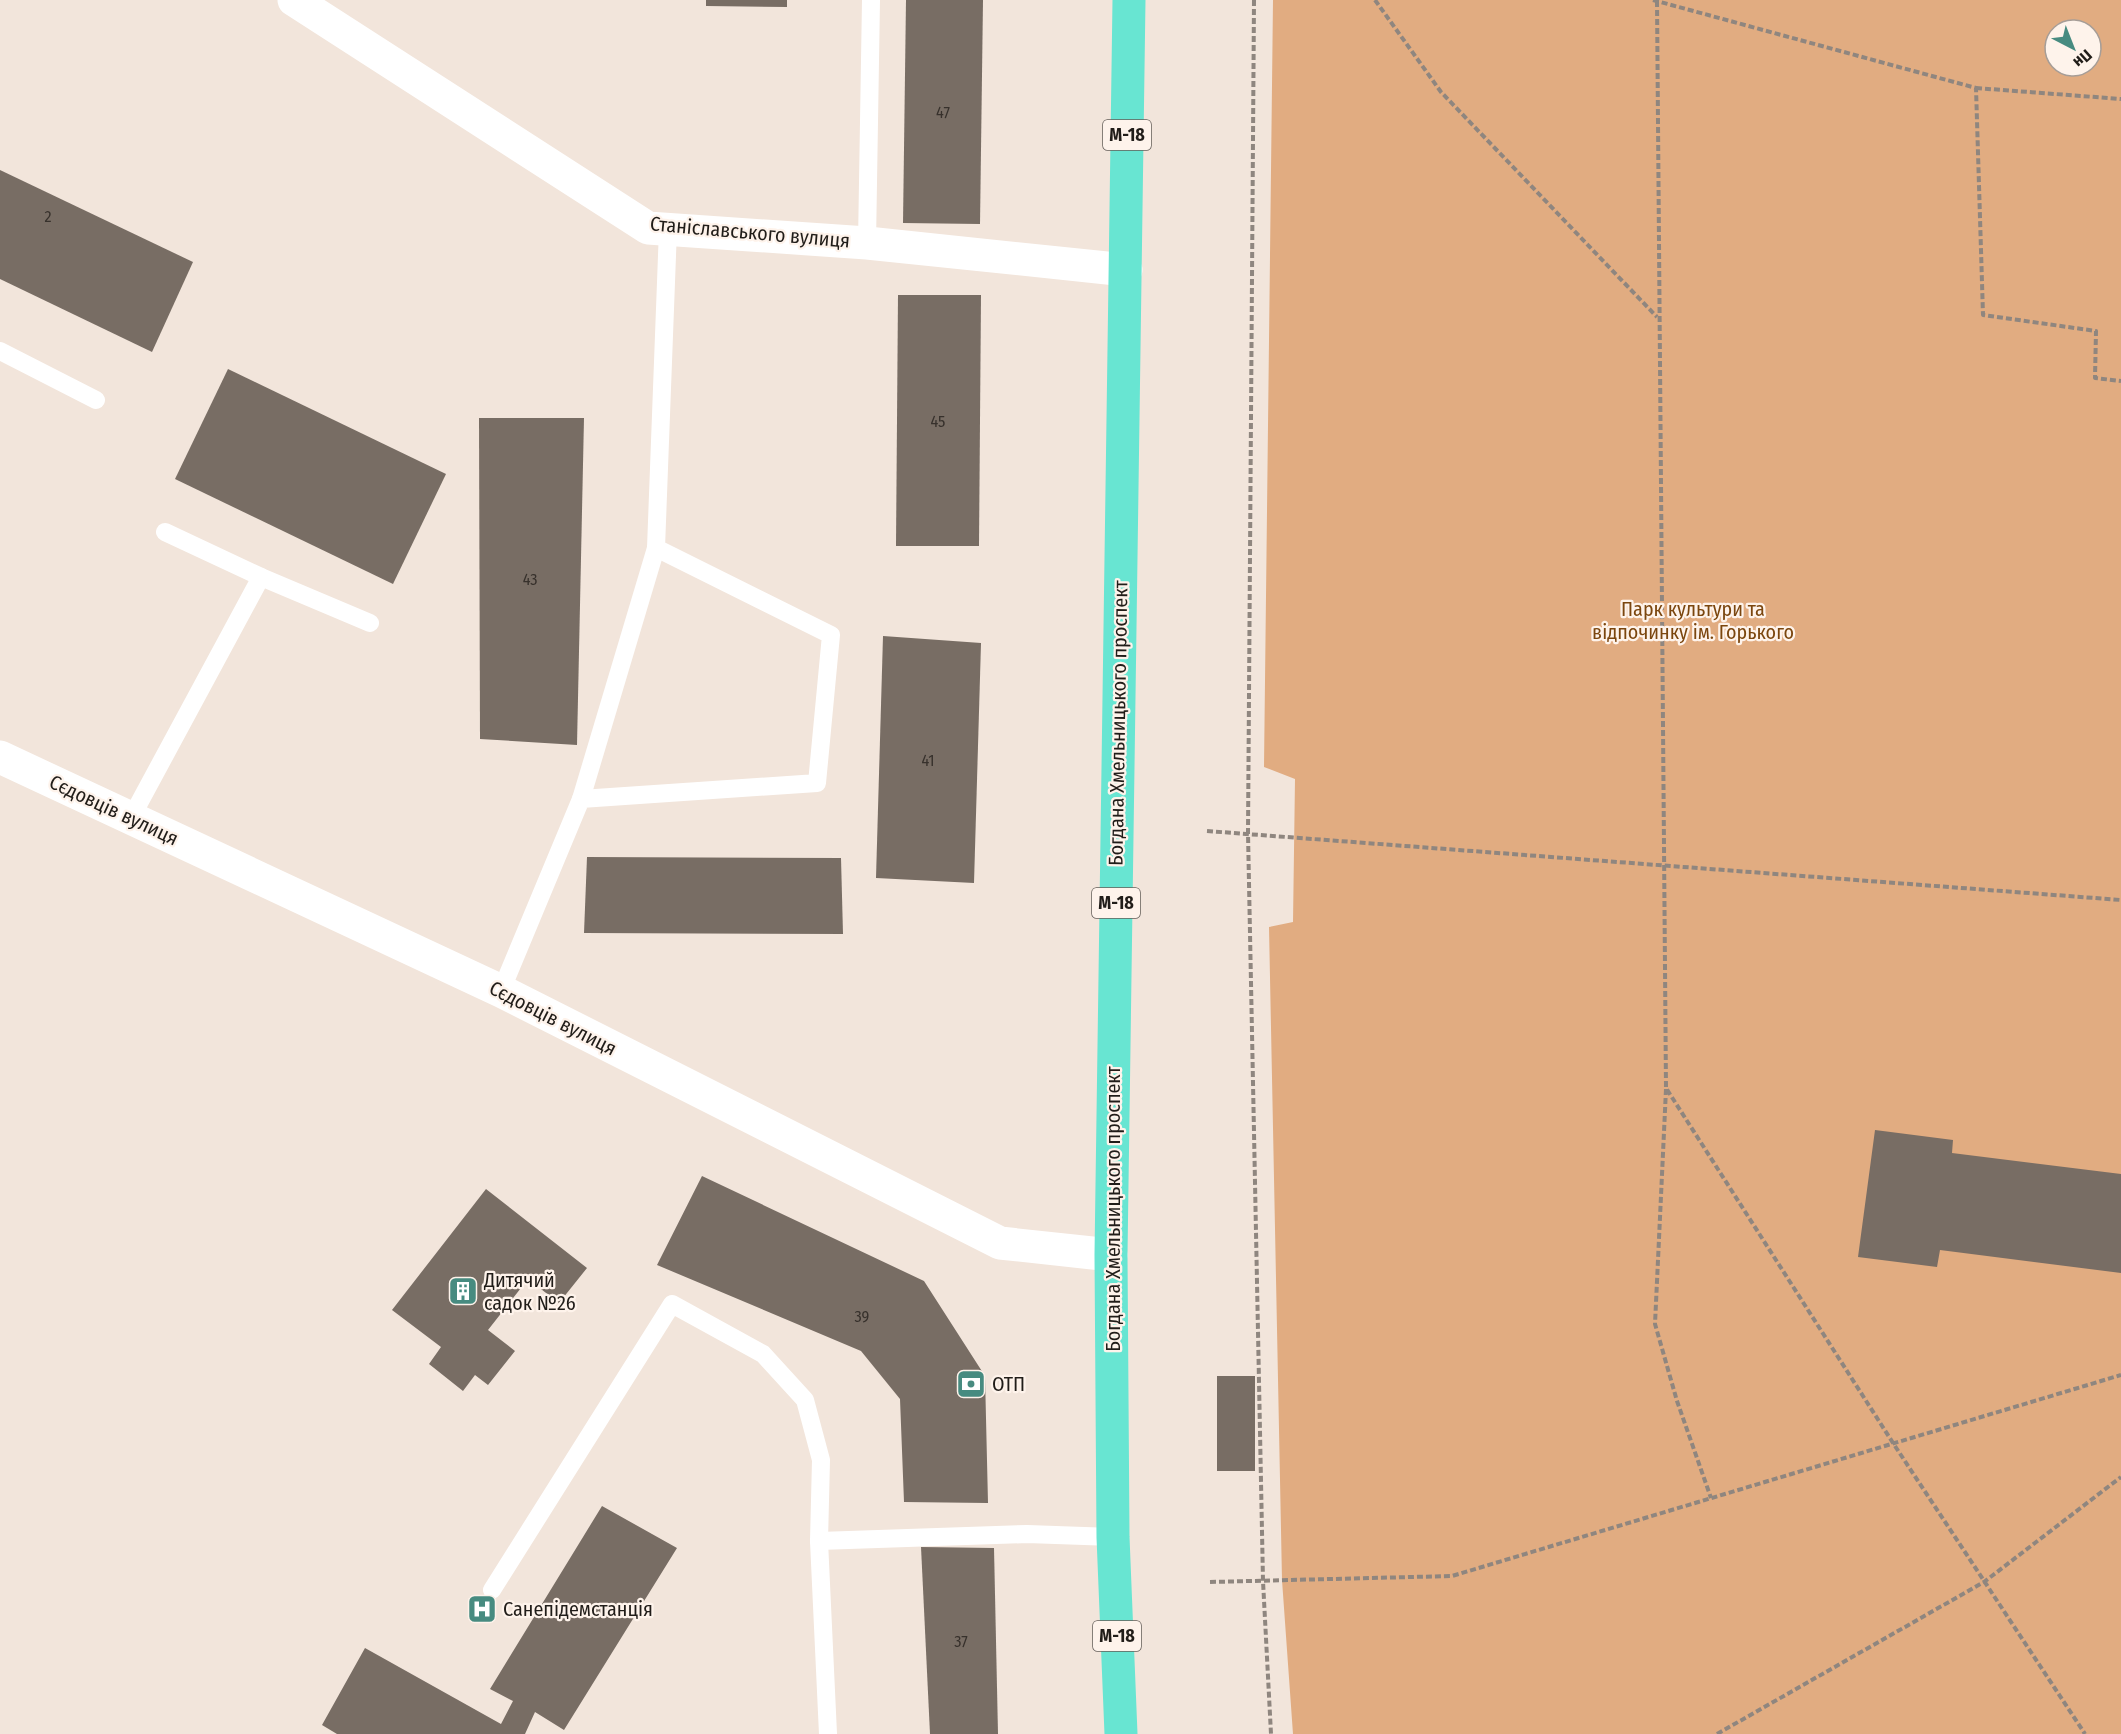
<svg xmlns="http://www.w3.org/2000/svg" width="2121" height="1734" viewBox="0 0 2121 1734" font-family="'Fira Sans Condensed',sans-serif">
  <style>
    .green { fill: #e1ac81; fill-rule: evenodd }
    .building { fill: #786d64 }
    .lines { fill: none; stroke-linecap: round; stroke-linejoin: round }
    .path { stroke: #8f867f; stroke-width: 4; stroke-dasharray: 6 3; stroke-linecap: butt }
    .lane { stroke: #fff; stroke-width: 18 }
    .street { stroke: #fff; stroke-width: 33 }
    .highway { stroke: #68e5d2; stroke-width: 33 }
    .labels { text-anchor: middle; dominant-baseline: central; stroke-width: 4.5; stroke-linejoin: round; paint-order: stroke }
    .number-label { font-size: 16px; fill: #37312c }
    .shield { fill: #fef3eb; stroke: #635d58; stroke-width: 1.5 }
    .shield-label { font-size: 18px; font-weight: bold; fill: #211d19 }
    .street-label { font-size: 20px; fill: #211d19; stroke: #fef3eb }
    .park-label { font-size: 20px; fill: #7b460e; stroke: #fef3eb }
    .poi-label { font-size: 20px; fill: #211d19; stroke: #fef3eb; text-anchor: start }
  </style>
  <rect width="100%" height="100%" fill="#f2e5db"/>
  <path class="green" d="M1273,0H2121V1734H1293L1282,1580L1269,927L1293,922L1295,779L1264,767ZM2055,30H2091V66H2055Z"/>
  <g class="building">
    <path d="M706,0H787V7L706,6Z"/>
    <path d="M906,0H983L980,224L903,223Z"/>
    <path d="M0,170L193,262L152,352L0,279Z"/>
    <path d="M898,295H981L979,546H896Z"/>
    <path d="M228,369L446,474L393,584L175,479Z"/>
    <path d="M479,418H584L577,745L480,739Z"/>
    <path d="M883,636L981,643L974,883L876,878Z"/>
    <path d="M587,857L841,858L843,934L584,933Z"/>
    <path d="M1875,1130L1953,1140L1952,1153L2121,1174V1273L1940,1250L1937,1267L1858,1257Z"/>
    <path d="M702,1176L924,1281L985,1376L988,1503L904,1502L900,1399L861,1351L657,1265Z"/>
    <path d="M486,1189L587,1268L559,1303L528,1279L488,1330L515,1351L488,1385L475,1375L463,1391L429,1364L441,1347L392,1310Z"/>
    <rect x="1217" y="1376" width="38" height="95"/>
    <path d="M602,1506L677,1548L564,1730L535,1712L525,1734H337L322,1725L365,1648L501,1724L513,1701L490,1689Z"/>
    <path d="M921,1547L994,1548L998,1734H930Z"/>
  </g>
  <g class="lines">
    <g class="path">
      <path d="M1254,0L1248,833L1263,1581L1271,1734"/>
      <path d="M1375,0L1441,92L1657,317"/>
      <path d="M1653,0L1976,88L1983,315L2096,331L2095,378L2121,381"/>
      <path d="M1657,1L1666,1088L1893,1443L2085,1734"/>
      <path d="M1976,88L2121,99"/>
      <path d="M1207,831L2121,900"/>
      <path d="M1666,1089L1655,1324L1677,1401L1711,1498"/>
      <path d="M1210,1582L1452,1576L2121,1375"/>
      <path d="M1717,1734L1984,1582L2121,1477"/>
    </g>
    <g class="lane">
      <path d="M867,243L871,0"/>
      <path d="M0,351L96,400"/>
      <path d="M165,532L261,577L370,623"/>
      <path d="M581,799L656,548"/>
      <path d="M131,818L261,577"/>
      <path d="M501,991L581,799L817,783L831,635L656,548L668,229"/>
      <path d="M492,1590L672,1304L763,1354L805,1400L821,1460L819,1541"/>
      <path d="M828,1734L819,1541L1027,1534L1113,1537"/>
    </g>
    <g class="street">
      <path d="M294,0L648,228L867,243L1126,270"/>
      <path d="M0,757L501,991L1000,1243L1111,1255"/>
    </g>
    <path class="highway" d="M1121,1734L1113,1537L1111,1255L1129,0"/>
  </g>
  <defs>
    <g id="building-square" transform="scale(1.5)"><rect x="-9" y="-9" width="18" height="18" rx="4" fill="#478b80" stroke="#fef3eb"/><path d="M-4-6H4V6H1V3H-1V6H-4ZM-2.5-4.3h1.7v1.8h-1.7ZM.8-4.3h1.7v1.8H.8ZM-2.5-1h1.7V.8h-1.7ZM.8-1h1.7V.8H.8Z" fill="#fff"/></g>
    <g id="bank-square" transform="scale(1.5)"><rect x="-9" y="-9" width="18" height="18" rx="4" fill="#478b80" stroke="#fef3eb"/><path d="M-6-4H6V4H-6ZM0-2.3a2.3 2.3 0 1 0 0 4.6a2.3 2.3 0 1 0 0-4.6Z" fill="#fff"/></g>
    <g id="hospital-square" transform="scale(1.5)"><rect x="-9" y="-9" width="18" height="18" rx="4" fill="#478b80" stroke="#fef3eb"/><path d="M-5-5h3v3.5h4V-5h3V5h-3V1.5h-4V5h-3Z" fill="#fff"/></g>
  </defs>
  <g fill-rule="evenodd">
    <use href="#building-square" x="463" y="1291"/>
    <use href="#bank-square" x="971" y="1384"/>
    <use href="#hospital-square" x="482" y="1609"/>
  </g>
  <g class="labels">
    <g class="number-label">
      <text x="943" y="112">47</text>
      <text x="48" y="216">2</text>
      <text x="938" y="421">45</text>
      <text x="530" y="579">43</text>
      <text x="928" y="760">41</text>
      <text x="862" y="1316">39</text>
      <text x="961" y="1641">37</text>
    </g>
    <g class="shield">
      <rect x="1103" y="120" width="48" height="30" rx="4.5"/>
      <rect x="1092" y="888" width="48" height="30" rx="4.5"/>
      <rect x="1093" y="1621" width="48" height="30" rx="4.5"/>
    </g>
    <g class="shield-label">
      <text x="1127" y="135">М-18</text>
      <text x="1116" y="903">М-18</text>
      <text x="1117" y="1636">М-18</text>
    </g>
    <g class="street-label">
      <text transform="translate(750 232) rotate(5)">Станіславського вулиця</text>
      <text transform="translate(1118 723) rotate(-89)">Богдана Хмельницького проспект</text>
      <text transform="translate(114 810) rotate(25)">Сєдовців вулиця</text>
      <text transform="translate(553 1018) rotate(27)">Сєдовців вулиця</text>
      <text transform="translate(1113 1209) rotate(-90)">Богдана Хмельницького проспект</text>
    </g>
    <g class="park-label">
      <text x="1693" y="609">Парк культури та<tspan x="1693" dy="23">відпочинку ім. Горького</tspan></text>
    </g>
    <g class="poi-label">
      <text x="484" y="1280">Дитячий<tspan x="484" dy="23">садок №26</tspan></text>
      <text x="992" y="1384">ОТП</text>
      <text x="503" y="1609">Санепідемстанція</text>
    </g>
  </g>
  <g transform="translate(2073 48) rotate(138)"><circle r="28" fill="#fef3eb" stroke="#a69d97" stroke-width="1.5"/>
  <path d="M0-4.5L10 22L0 15L-10 22Z" fill="#478b80"/>
  <text y="-9" font-size="16" font-weight="bold" text-anchor="middle" fill="#211d19">Пн</text>
  </g>
</svg>
